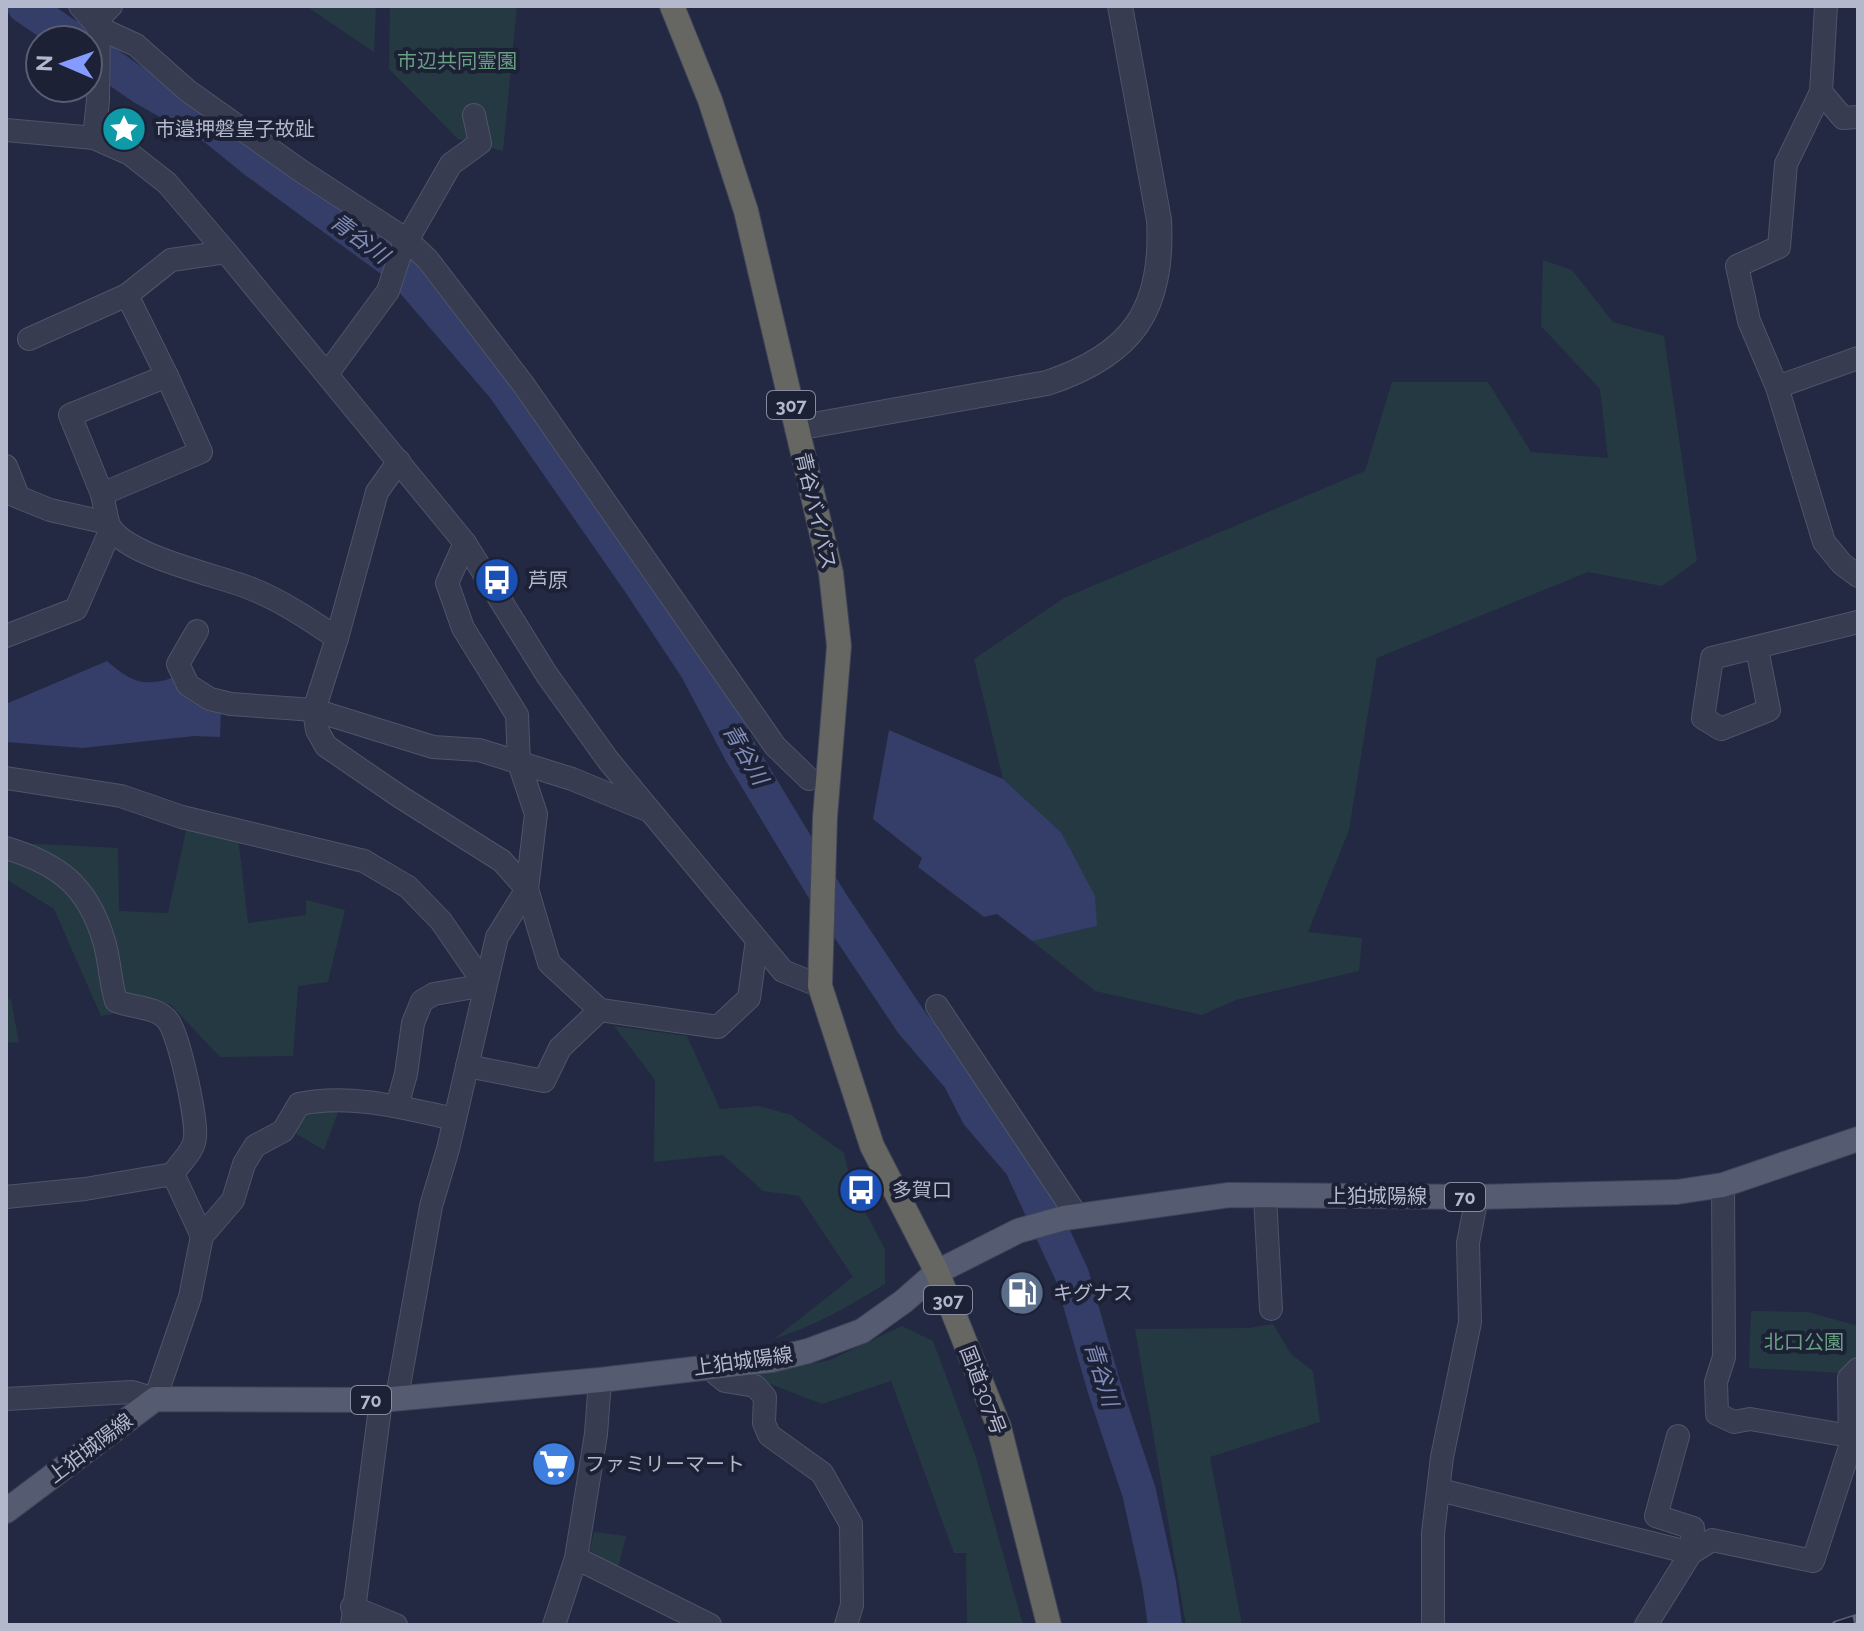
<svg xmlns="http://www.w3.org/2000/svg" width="1864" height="1631" viewBox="0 0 1864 1631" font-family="Raleway,'Noto Sans JP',sans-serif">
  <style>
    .green { fill: #253942 }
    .water { fill: #343e68 }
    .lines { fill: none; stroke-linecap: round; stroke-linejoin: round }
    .river { stroke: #343e68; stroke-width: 34 }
    .minor-casing { stroke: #4f5469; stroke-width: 24 }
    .tertiary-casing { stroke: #4f5469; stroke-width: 26 }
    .primary-casing { stroke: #41455a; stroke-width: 26 }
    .trunk-casing { stroke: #3f4459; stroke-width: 26 }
    .minor { stroke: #373c51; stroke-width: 22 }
    .tertiary { stroke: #373c51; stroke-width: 24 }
    .primary { stroke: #555b71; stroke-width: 24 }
    .trunk { stroke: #666662; stroke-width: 24 }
    .rail-casing { stroke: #595f78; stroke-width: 9 }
    .rail { stroke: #1c2136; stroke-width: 6; stroke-dasharray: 18; stroke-linecap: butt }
    .labels { text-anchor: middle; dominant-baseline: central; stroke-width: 8; stroke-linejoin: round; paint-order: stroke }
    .shield { fill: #1c2136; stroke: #868b9f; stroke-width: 2 }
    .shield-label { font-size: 18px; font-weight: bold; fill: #b4b8cc }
    .park-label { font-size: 20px; fill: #699f81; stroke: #1c2136 }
    .poi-label { font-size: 20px; fill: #b4b8cc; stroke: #1c2136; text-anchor: start }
    .street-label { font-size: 20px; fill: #b4b8cc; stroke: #1c2136 }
    .water-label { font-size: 22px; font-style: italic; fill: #808db9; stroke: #1c2136 }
  </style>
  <rect width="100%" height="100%" fill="#232942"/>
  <g class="green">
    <path d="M306,6H376L374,52Z"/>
    <path d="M390,6H517L503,151L458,139L389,69Z"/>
    <path d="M1543,260L1572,270L1613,322L1664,336L1697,561L1662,586L1588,572L1377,658L1349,830L1308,932L1362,938L1359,971L1236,1000L1202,1015L1095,991L1032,941L1097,926L1061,832L1003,779L974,659L1064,598L1365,471L1392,382H1488L1531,452L1608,458L1600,389L1541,326Z"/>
    <path d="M187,826L238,837L248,923L306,915V900L345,910L328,982L298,986L293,1056L220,1057L170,1004L101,1016L54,909L6,879V838L18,843L118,848L119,911L168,913Z"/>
    <path d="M6,998L11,1000L19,1043L6,1042Z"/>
    <path d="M614,1026L687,1036L720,1109L759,1106L791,1115L844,1153L852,1187L885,1249V1284C849,1306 815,1326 774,1339L853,1277L799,1196L763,1191L723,1155L654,1162L655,1080Z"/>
    <path d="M340,1107L324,1150L293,1132L303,1111Z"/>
    <path d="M1751,1311L1808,1312L1858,1326V1357L1842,1373L1749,1368Z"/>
    <path d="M1273,1324L1291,1354L1313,1371L1320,1422L1210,1457L1242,1625H1186L1135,1329L1248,1328Z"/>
    <path d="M902,1326L933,1341L975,1454L1023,1625H967L966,1553H954L891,1381L822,1404L750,1376L830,1360Z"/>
    <path d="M594,1532L626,1536L618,1568L590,1550Z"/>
  </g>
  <g class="water">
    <path d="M107,661C129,680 142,688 172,678L187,695L221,708L220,737L194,736L83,748L6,742V704Z"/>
    <path d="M889,730L1003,779L1061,832L1095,896L1097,926L1032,941L997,914L984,917L918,867L922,858L873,819Z"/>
  </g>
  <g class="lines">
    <g class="river">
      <path d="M24,6L74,40"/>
      <path d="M88,50L143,88L214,128L256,162L399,266L504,388L639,582L696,668L741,753L831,902L912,1023L959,1078L978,1115L1021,1165L1072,1275L1104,1387L1139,1492L1159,1583L1165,1625"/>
    </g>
    <g class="minor-casing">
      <g id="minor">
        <path d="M80,6L99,28L136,45L188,91L301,171L407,240L428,260L523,384L775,746L809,779"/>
        <path d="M1826,6L1821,92L1786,164L1779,247L1737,266L1749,321L1777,387L1824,542L1842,564L1858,576"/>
        <path d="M1821,92L1843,118L1858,117"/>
        <path d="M6,130L94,138L130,154L167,183L226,252L465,543L547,675L608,760L783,971L820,986"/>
        <path d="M94,138L98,100L99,28L102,15L111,6"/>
        <path d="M29,339L127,295"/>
        <path d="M327,374L388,291L402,249L451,164L480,143L474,115"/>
        <path d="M1777,387L1858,358"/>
        <path d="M399,461L377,492L337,638L314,710L317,730L326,746L399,796L502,861L527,889L549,963L600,1010"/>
        <path d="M6,466L18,496"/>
        <path d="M6,492L50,510L108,523C121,556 219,575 252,589C282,601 310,620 337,638"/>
        <path d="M102,494L201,452L167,376"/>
        <path d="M108,523L102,494L70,415L167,376L127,295L171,260L226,252"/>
        <path d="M197,631L178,664L188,685L210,699L231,704L314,710L433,747L479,750L572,779L645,809"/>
        <path d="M6,636L76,609L111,529"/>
        <path d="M1757,649L1769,710L1721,729L1703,718L1712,658L1858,622"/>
        <path d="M6,778L121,796L182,817L364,861L408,887L441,921L485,985L434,994L422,1001L413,1023L406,1074L397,1106"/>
        <path d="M6,848C59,864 88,886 104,941C110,961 110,982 116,1001C132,1008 157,1006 168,1021C179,1034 197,1119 195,1137C194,1152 181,1161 173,1174"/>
        <path d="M937,1006L1077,1216"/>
        <path d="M467,1066L544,1081L560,1048L600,1010L718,1027L749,998L757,940"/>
        <path d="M1723,1185L1724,1357L1716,1382L1717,1414L1734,1422L1750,1419L1850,1436"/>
        <path d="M1265,1196L1271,1309"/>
        <path d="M6,1197L85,1189L173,1174L202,1236"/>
        <path d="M708,1367L725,1381L755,1386L765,1397L764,1423L769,1435L822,1473L851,1524L852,1605L846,1625"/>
        <path d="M397,1397L431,1206L448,1149L497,937L527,889L536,814L519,763L517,715L463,628L447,583L465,543"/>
        <path d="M6,1399L132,1392L155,1399L190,1297L202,1236L233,1200L244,1164L255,1146L283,1131L299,1104C350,1093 404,1108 454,1119"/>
        <path d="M1440,1490L1691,1553L1693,1528L1656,1516L1678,1436"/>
        <path d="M576,1558L710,1625"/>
        <path d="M352,1607L396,1625"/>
        <path d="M352,1625L381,1400"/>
        <path d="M554,1625L576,1558L596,1434L600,1380"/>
        <path d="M1433,1625V1533L1442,1457L1470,1322L1468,1243L1477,1197"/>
        <path d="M1646,1625L1691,1553L1712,1540L1813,1561L1850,1447L1849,1378L1858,1369"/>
      </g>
    </g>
    <g class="tertiary-casing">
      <path id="tertiary" d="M797,428L1047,383C1132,355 1164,310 1159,220L1120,6"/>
    </g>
    <g class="primary-casing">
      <path id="primary" d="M6,1511L155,1399L381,1400L600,1380L771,1360L808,1351L862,1331L904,1301L937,1272L1018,1231L1064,1218L1229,1195L1477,1197L1677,1192L1723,1185L1858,1139"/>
    </g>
    <g class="trunk-casing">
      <path id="trunk" d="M672,6L710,100L746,211L831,573L839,646L825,817L820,986L872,1146L937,1272L999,1427L1049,1625"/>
    </g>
    <use href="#minor" class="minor"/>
    <use href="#tertiary" class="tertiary"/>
    <use href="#primary" class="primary"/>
    <use href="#trunk" class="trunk"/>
    <g class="rail-casing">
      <path id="rail" d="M1836,1625L1858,1618"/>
    </g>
    <use href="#rail" class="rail"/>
  </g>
  <defs>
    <g id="sight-disc" transform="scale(2.3)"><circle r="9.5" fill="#0f9aa8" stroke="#1c2136"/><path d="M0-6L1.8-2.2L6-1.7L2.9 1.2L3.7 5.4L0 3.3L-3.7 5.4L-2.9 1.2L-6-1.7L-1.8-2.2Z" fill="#fff"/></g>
    <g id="bus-disc" transform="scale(2.3)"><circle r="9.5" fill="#1a4fb4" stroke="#1c2136"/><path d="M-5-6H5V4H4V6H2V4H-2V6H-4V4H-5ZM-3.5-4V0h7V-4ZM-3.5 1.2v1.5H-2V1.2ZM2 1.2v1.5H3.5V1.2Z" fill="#fff"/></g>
    <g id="fuel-disc" transform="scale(2.3)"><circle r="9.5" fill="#5c6f8a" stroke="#1c2136"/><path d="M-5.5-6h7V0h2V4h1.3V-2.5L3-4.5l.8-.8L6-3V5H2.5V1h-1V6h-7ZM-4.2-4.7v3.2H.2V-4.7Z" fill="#fff"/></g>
    <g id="supermarket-disc" transform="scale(2.3)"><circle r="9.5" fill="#3f7fe0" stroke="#1c2136"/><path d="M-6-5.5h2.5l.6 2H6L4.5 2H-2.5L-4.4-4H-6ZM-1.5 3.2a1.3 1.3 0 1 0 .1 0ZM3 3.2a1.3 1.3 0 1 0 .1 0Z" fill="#fff"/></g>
  </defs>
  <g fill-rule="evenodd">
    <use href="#sight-disc" x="124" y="129"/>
    <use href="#bus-disc" x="497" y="580"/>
    <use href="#bus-disc" x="861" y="1190"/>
    <use href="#fuel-disc" x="1022" y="1293"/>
    <use href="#supermarket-disc" x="554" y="1464"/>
  </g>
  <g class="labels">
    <g class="shield">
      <rect x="767" y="391" width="48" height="28" rx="6"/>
      <rect x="1445" y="1183" width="40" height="28" rx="6"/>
      <rect x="924" y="1286" width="48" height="28" rx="6"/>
      <rect x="351" y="1386" width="40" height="28" rx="6"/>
    </g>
    <g class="shield-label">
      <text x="791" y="405">307</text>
      <text x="1465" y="1197">70</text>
      <text x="948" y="1300">307</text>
      <text x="371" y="1400">70</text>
    </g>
    <g class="park-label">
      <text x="457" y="61">市辺共同霊園</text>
      <text x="1804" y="1342">北口公園</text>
    </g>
    <g class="poi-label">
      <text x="155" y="129">市邉押磐皇子故趾</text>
      <text x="528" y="580">芦原</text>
      <text x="892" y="1190">多賀口</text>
      <text x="1053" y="1293">キグナス</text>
      <text x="585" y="1464">ファミリーマート</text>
    </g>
    <g class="street-label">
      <text transform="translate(816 511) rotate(77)">青谷バイパス</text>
      <text x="1377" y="1196">上狛城陽線</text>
      <text transform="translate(743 1361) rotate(-8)">上狛城陽線</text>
      <text transform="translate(983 1390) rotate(69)">国道307号</text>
      <text transform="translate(90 1448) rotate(-37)">上狛城陽線</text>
    </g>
    <g class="water-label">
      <text transform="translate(360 238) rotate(37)">青谷川</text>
      <text transform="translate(746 754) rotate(60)">青谷川</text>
      <text transform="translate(1102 1374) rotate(73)">青谷川</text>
    </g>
  </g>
  <rect width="1864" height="1631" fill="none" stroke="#b4b8cc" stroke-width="16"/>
  <g transform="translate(64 64) rotate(272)"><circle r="38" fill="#1c2136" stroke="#595d72" stroke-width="2"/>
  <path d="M0-6L14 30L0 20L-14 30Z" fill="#859bff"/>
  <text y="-12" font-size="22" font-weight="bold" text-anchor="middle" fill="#b4b8cc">N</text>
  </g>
</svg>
